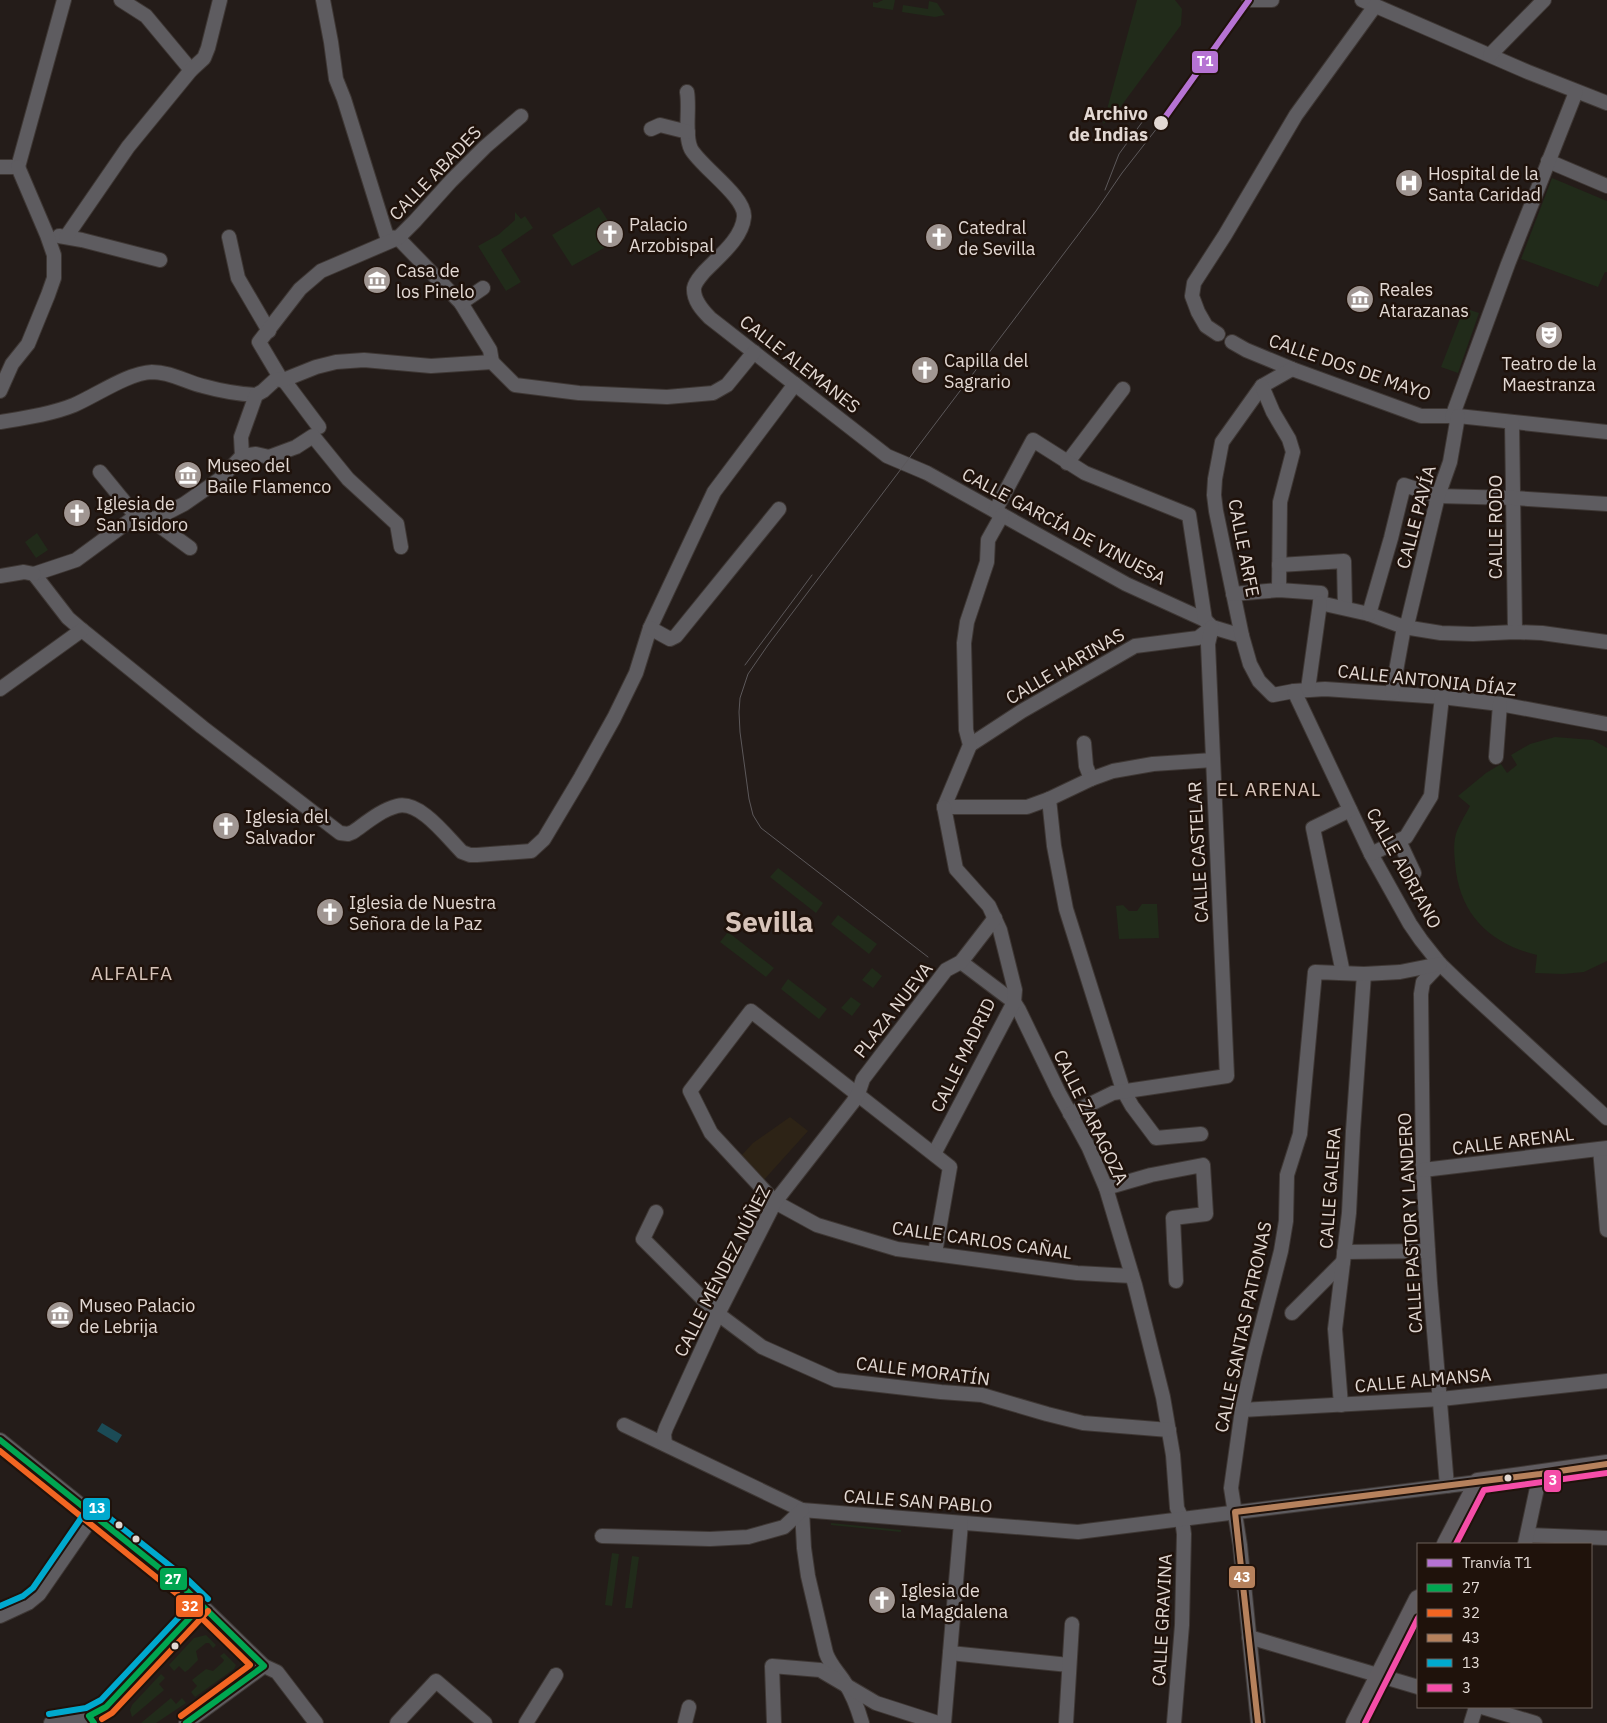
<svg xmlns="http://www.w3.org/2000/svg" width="1607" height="1723" viewBox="0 0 1607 1723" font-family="'IBM Plex Sans',sans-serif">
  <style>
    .education { fill: #2d2316 }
    .green { fill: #212b1a }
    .water { fill: #1b4b56 }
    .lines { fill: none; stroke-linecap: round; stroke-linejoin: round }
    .minor-casing { stroke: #3e3734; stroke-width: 16 }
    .major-casing { stroke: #3e3734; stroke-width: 20 }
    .minor { stroke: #5e5c60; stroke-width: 14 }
    .major { stroke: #605c60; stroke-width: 18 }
    .tram { stroke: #5c585a; stroke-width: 1 }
    .bus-1-casing { stroke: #1f120b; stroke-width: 10 }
    .bus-2-casing { stroke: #1f120b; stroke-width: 10 }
    .bus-3-casing { stroke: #1f120b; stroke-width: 10 }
    .bus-4-casing { stroke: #1f120b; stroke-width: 10 }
    .bus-5-casing { stroke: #1f120b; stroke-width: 10 }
    .bus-1 { stroke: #00a651; stroke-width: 6 }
    .bus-2 { stroke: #f26522; stroke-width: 6 }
    .bus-3 { stroke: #b6815c; stroke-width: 6 }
    .bus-4 { stroke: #00a9ce; stroke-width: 6 }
    .bus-5 { stroke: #f54da8; stroke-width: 6 }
    .tram-1-casing { stroke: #1f120b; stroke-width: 10 }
    .tram-1 { stroke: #b673d3; stroke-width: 6 }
    .stop-dot { fill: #e2d8d3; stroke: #1f120b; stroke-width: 2 }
    .labels { text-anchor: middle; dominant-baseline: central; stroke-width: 5; stroke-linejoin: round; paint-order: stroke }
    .stop-label { font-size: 18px; font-weight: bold; fill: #e2d8d3; stroke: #1f120b; text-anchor: end }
    .street-label { font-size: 18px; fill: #e2d8d3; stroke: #1f120b }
    .poi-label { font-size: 18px; fill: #e2d8d3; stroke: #1f120b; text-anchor: start }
    .neighbourhood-label { font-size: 19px; letter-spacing: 1px; fill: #d7c4ba; stroke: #1f120b }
    .town-label { font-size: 28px; font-weight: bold; fill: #d7c4ba; stroke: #1f120b }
    .line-badge { stroke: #1f120b; stroke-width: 2 }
    .badge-label { font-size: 14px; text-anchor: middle; font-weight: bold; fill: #fff }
  </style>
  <rect width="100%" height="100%" fill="#241c19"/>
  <path class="education" d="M790,1117L808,1131L762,1182L739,1158L753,1143Z"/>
  <g class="green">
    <path d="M883,0H895L893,10L873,7V2L877,3Z"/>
    <path d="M1137,0H1175L1182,9L1181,25L1113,117L1103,124Z"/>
    <path d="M929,1L937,3L945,15L935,17L902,12L903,5L928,9Z"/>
    <path d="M1552,178L1607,201V272H1605L1598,287L1521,259Z"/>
    <path d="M599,207L620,239L572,266L552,235Z"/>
    <path d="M515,212L521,219L525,216L533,228L501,250L521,282L506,291L478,246L498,235L515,220Z"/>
    <path d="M1464,308L1479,313L1458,373L1441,367Z"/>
    <path d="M37,533L48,550L36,558L25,542Z"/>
    <path d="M1555,737L1593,740L1607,748V961L1584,972L1563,974L1535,973L1537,955C1492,944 1463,918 1456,872C1455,861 1453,849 1455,838C1457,827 1465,816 1470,806L1458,796L1486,773L1501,764L1507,773L1517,765L1511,755L1530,744Z"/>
    <path d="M778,868L823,903L816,913L770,877Z"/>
    <path d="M1142,904H1157L1159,938L1119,939L1116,906L1123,905L1129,911H1137Z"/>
    <path d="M838,915L877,944L869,954L831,924Z"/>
    <path d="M728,932L774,968L766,977L720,942Z"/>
    <path d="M872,968L882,976L873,988L862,980Z"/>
    <path d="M788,979L827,1009L819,1019L781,989Z"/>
    <path d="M851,997L861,1004L852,1016L841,1008Z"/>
    <path d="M831,1523L901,1530V1532L831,1525Z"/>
    <path d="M612,1553L619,1554L612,1606L605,1605Z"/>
    <path d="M632,1556L639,1557L632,1608H625Z"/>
    <path d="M206,1635L216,1645L213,1648L209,1643H206L196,1651L198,1660L188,1670L185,1672L179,1666L174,1671L169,1665L194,1638Z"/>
    <path d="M224,1653L236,1665L234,1669L195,1697L191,1692L197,1686L192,1680L206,1669L213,1671L223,1662L224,1660L220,1656Z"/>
    <path d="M161,1674L165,1678L159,1684L164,1690L132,1717L130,1710L132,1705Z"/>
    <path d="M171,1698L176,1704L182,1698L186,1703L156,1723H141Z"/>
  </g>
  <path class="water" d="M102,1423L122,1435L117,1443L97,1431Z"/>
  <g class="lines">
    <g class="minor-casing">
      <g id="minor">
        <path d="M121,0L146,16L191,70"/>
        <path d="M323,0L331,42L336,79L344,99L387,237L398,238L461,303L490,350L492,362"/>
        <path d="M1249,0H1272"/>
        <path d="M1362,0L1528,72L1607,103"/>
        <path d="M1490,55L1544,0"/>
        <path d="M687,92C690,109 684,135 691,149C701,167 746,197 744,217C742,239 718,257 704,272C700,277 695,282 694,288C693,300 702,310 710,318L887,456L927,473L1126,584L1205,620L1212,627L1242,636"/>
        <path d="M651,129L660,125L688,132"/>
        <path d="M1548,161L1607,186"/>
        <path d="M0,167H18"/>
        <path d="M18,167L64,0"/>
        <path d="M59,236L82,240L160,260"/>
        <path d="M66,237L128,147L191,70L204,58L208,48L220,0"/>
        <path d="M229,237L238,278L269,331"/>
        <path d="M461,303L483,288"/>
        <path d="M1218,334L1206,326L1198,312L1192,296L1194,283L1225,235L1296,115L1375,6"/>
        <path d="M1232,342L1246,350L1292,369L1421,416H1458L1607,432"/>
        <path d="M1292,369L1262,386L1222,442L1215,479L1214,495L1216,511L1242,636L1250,664L1259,681L1273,695L1294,691L1325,689L1442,697L1500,704L1607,724"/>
        <path d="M1262,386L1273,412L1289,439L1293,452L1280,502L1279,590"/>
        <path d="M0,391L12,364L28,344L48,295L54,278V255L47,235L18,167"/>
        <path d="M1452,417L1508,264L1576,92"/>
        <path d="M0,422C24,418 52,414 74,405C97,395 128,373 152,372C171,372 186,382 203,386C221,391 238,394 256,395"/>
        <path d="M1512,422L1515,632"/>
        <path d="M319,427L286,383L281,379L259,342L300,289L321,271L398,238L415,221L451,181L485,147L521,116"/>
        <path d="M242,456L241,437L256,395L263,391L275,380L286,379L316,367L336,362L364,360L431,366L492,362L515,385L579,393L667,397L713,393L727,385L754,352"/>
        <path d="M1067,463L1123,389"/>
        <path d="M100,472L136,516L155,519L160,526L190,548"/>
        <path d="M995,511L1033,440L1085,473L1189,515L1205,620"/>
        <path d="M155,519L184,504L220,479L242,456L256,454L269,457L296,447L313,436L348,479L397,524L401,547"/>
        <path d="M1279,565L1344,561L1345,608"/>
        <path d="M34,574L68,618L82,630L202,727L340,833L348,834L353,832C366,823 381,810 397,806C420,800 447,837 462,852L470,855H477L531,851L544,839L581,777L614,718L636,673L650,628L714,492L795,384"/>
        <path d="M34,574L76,560L136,516"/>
        <path d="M0,576L24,572L34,574"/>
        <path d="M1233,594L1279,590L1321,593L1320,603L1369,614L1404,627L1441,633L1473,634L1515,632L1542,633L1607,642"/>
        <path d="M1369,614L1391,538L1404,485L1438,496L1514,498L1607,504"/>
        <path d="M650,628L670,639L676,636L779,509"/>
        <path d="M0,689L82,630"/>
        <path d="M1308,689L1320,603"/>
        <path d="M1294,691L1371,854L1410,924L1421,940L1440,964L1464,987L1607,1118"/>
        <path d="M1392,693L1404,627L1408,621L1438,496L1450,462L1458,416"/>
        <path d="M1084,743L1086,766L1091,779"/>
        <path d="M970,745L1022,711L1135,646L1198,638L1212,627"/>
        <path d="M1496,757L1500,704"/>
        <path d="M1049,799L1054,846L1066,909L1123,1090L1132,1106L1156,1138L1201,1134"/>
        <path d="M944,807L970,745L966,730L964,643L967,622L987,562L988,540L1002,515"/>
        <path d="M944,807H1027L1049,799L1091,779L1113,771L1153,764L1213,760"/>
        <path d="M1399,841L1414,873"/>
        <path d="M1371,854L1406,837L1431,796L1442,697"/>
        <path d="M961,962L1014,1002L1019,1010L1059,1093L1089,1148L1106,1188L1135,1285L1163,1397L1173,1455L1177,1508L1182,1519L1184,1534L1182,1625L1174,1723"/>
        <path d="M1440,964L1423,982L1421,994L1423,1170L1430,1283L1447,1486"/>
        <path d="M1343,973L1313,828L1350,810"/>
        <path d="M1070,1114L1113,1093L1227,1076L1208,644L1212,627"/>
        <path d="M1600,1149L1607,1230"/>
        <path d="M934,1154L1014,1002L1015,990L1000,930L989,906L956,869L944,807"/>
        <path d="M1423,1170L1607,1148"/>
        <path d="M1106,1188L1151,1175L1203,1165L1206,1214L1173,1218L1176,1281"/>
        <path d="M656,1212L643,1239L718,1314L762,1347L836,1380L941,1392L982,1395L1047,1414L1083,1423L1169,1430"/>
        <path d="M1344,1252L1428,1251"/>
        <path d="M935,1253L950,1167L751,1011L690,1091L711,1133L775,1202L817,1225L897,1249L1077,1273L1132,1276"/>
        <path d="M1292,1313L1343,1262"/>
        <path d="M1341,1405L1335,1329L1349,1213L1353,1131L1364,974"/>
        <path d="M1242,1410L1441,1399L1607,1381"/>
        <path d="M624,1425L802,1510L1078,1532L1478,1482"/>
        <path d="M0,1440L183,1587L264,1666L277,1672L316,1723"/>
        <path d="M665,1444L664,1434L666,1428L718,1314L775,1202L853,1102L858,1094L863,1079L946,970L961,962L995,918"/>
        <path d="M802,1510L804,1548L808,1576L826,1653C830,1665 839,1673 845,1683C853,1695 858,1709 862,1723"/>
        <path d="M1528,1535L1607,1538"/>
        <path d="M602,1536L710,1539L748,1537L784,1527L802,1510"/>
        <path d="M1525,1544L1540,1474"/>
        <path d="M0,1616L28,1603L39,1594L93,1516"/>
        <path d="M1249,1637L1418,1687"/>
        <path d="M950,1653L1069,1665"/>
        <path d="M1482,1707L1535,1723"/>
        <path d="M51,1723L89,1716L106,1707L202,1605"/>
        <path d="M186,1723L264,1666"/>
        <path d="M397,1723L436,1681L485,1723"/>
        <path d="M526,1723L556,1675"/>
        <path d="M685,1723L689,1707"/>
        <path d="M774,1723L772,1666L820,1670L876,1703L938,1723"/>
        <path d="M944,1723L961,1523"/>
        <path d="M1066,1723L1072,1624"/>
        <path d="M1258,1723L1240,1545L1231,1488L1242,1410L1254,1356L1281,1251L1286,1221L1287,1175L1300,1134L1315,972L1364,974L1400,972L1440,964"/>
        <path d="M1471,1723L1476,1707"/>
      </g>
    </g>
    <g class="major-casing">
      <g id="major">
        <path d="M1446,1544L1478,1482L1607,1464"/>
        <path d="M1355,1723L1418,1599"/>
      </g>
    </g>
    <use href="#minor" class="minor"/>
    <use href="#major" class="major"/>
    <g class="tram">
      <path d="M1105,190L1119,154L1148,114"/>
      <path d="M745,665L812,575"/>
      <path d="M928,957L761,828L753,815L749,799L740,732L739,712L740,698L748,674L768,645L1096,211L1122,173L1161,123"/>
    </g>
    <g class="bus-1-casing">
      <g id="bus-1">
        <path d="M0,1440L183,1587L264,1666L186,1723"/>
        <path d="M94,1723L89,1716L106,1707L202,1605"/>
      </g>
    </g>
    <g class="bus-2-casing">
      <g id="bus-2">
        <path d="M0,1451L177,1594L250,1665L181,1716"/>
        <path d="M102,1719L112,1713L208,1611"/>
      </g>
    </g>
    <g class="bus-3-casing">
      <path id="bus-3" d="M1258,1723L1235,1512L1540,1474L1607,1464"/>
    </g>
    <g class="bus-4-casing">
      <g id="bus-4">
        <path d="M0,1606L23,1596L33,1588L86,1511L93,1507L98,1509L188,1580L208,1599"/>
        <path d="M49,1714L86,1708L101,1700L196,1599"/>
      </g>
    </g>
    <g class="bus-5-casing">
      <g id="bus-5">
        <path d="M1456,1544L1484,1490L1607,1473"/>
        <path d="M1365,1723L1418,1618"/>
      </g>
    </g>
    <use href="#bus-1" class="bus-1"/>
    <use href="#bus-2" class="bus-2"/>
    <use href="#bus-3" class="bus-3"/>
    <use href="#bus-4" class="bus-4"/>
    <use href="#bus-5" class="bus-5"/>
    <g class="tram-1-casing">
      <path id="tram-1" d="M1161,123L1249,0"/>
    </g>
    <use href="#tram-1" class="tram-1"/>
  </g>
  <defs>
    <g id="hospital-disc" transform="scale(1.4375)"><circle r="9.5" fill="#a09692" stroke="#1f120b"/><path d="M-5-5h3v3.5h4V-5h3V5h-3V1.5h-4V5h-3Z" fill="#fff"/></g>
    <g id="church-disc" transform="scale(1.4375)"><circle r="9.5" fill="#a09692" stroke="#1f120b"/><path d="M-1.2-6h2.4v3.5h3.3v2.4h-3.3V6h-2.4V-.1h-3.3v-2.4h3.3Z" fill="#fff"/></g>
    <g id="museum-disc" transform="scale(1.4375)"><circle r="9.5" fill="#a09692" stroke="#1f120b"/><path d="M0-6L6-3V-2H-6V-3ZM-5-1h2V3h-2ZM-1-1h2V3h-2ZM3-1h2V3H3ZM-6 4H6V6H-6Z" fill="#fff"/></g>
    <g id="theatre-disc" transform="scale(1.4375)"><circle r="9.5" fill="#a09692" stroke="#1f120b"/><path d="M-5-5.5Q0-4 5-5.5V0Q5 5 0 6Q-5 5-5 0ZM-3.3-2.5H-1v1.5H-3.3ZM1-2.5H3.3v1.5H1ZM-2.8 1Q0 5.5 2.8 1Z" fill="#fff"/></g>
  </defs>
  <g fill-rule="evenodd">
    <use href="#hospital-disc" x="1409" y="183"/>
    <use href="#church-disc" x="610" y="234"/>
    <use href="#church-disc" x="939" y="237"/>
    <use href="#museum-disc" x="377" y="280"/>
    <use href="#museum-disc" x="1360" y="299"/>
    <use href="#theatre-disc" x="1549" y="335"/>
    <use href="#church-disc" x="925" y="370"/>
    <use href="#museum-disc" x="188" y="475"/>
    <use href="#church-disc" x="77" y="513"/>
    <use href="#church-disc" x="226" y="826"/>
    <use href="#church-disc" x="330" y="912"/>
    <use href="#museum-disc" x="60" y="1315"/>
    <use href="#church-disc" x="882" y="1600"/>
  </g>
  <g class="stop-dot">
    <circle cx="1161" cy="123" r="8"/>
    <circle cx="1508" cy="1478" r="4.5"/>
    <circle cx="119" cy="1525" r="4.5"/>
    <circle cx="136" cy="1539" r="4.5"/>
    <circle cx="175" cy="1646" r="4.5"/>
  </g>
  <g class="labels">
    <g class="stop-label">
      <text x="1148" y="113">Archivo<tspan x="1148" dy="21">de Indias</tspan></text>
    </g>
    <g class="street-label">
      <text transform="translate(435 173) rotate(-46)">CALLE ABADES</text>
      <text transform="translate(800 364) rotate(38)">CALLE ALEMANES</text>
      <text transform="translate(1350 367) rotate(19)">CALLE DOS DE MAYO</text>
      <text transform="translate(1416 517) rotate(-75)">CALLE PAVÍA</text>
      <text transform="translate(1064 526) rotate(28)">CALLE GARCÍA DE VINUESA</text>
      <text transform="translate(1495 527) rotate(-90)">CALLE RODO</text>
      <text transform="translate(1244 548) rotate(79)">CALLE ARFE</text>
      <text transform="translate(1065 666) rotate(-30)">CALLE HARINAS</text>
      <text transform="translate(1427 680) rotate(6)">CALLE ANTONIA DÍAZ</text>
      <text transform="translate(1198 852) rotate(-93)">CALLE CASTELAR</text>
      <text transform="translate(1404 868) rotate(61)">CALLE ADRIANO</text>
      <text transform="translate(893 1010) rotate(-52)">PLAZA NUEVA</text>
      <text transform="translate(963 1055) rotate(-64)">CALLE MADRID</text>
      <text transform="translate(1091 1117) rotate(64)">CALLE ZARAGOZA</text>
      <text transform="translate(1513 1141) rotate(-7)">CALLE ARENAL</text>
      <text transform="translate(1330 1188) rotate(-86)">CALLE GALERA</text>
      <text transform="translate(1410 1223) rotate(-93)">CALLE PASTOR Y LANDERO</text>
      <text transform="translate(982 1240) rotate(8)">CALLE CARLOS CAÑAL</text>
      <text transform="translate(722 1271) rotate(-63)">CALLE MÉNDEZ NÚÑEZ</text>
      <text transform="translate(1243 1327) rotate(-78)">CALLE SANTAS PATRONAS</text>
      <text transform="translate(923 1371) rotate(7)">CALLE MORATÍN</text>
      <text transform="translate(1423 1380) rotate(-5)">CALLE ALMANSA</text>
      <text transform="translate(918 1501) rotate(4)">CALLE SAN PABLO</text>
      <text transform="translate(1162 1620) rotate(-87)">CALLE GRAVINA</text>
    </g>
    <g class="poi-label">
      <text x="1428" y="173">Hospital de la<tspan x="1428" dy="21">Santa Caridad</tspan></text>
      <text x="629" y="224">Palacio<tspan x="629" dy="21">Arzobispal</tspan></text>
      <text x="958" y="227">Catedral<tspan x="958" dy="21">de Sevilla</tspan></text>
      <text x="396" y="270">Casa de<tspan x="396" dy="21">los Pinelo</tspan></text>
      <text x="1379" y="289">Reales<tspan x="1379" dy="21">Atarazanas</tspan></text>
      <text x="944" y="360">Capilla del<tspan x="944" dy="21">Sagrario</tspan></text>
      <text x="1549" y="363" text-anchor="middle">Teatro de la<tspan x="1549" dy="21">Maestranza</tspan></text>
      <text x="207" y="465">Museo del<tspan x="207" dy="21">Baile Flamenco</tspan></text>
      <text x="96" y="503">Iglesia de<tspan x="96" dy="21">San Isidoro</tspan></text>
      <text x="245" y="816">Iglesia del<tspan x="245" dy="21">Salvador</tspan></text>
      <text x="349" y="902">Iglesia de Nuestra<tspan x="349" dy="21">Señora de la Paz</tspan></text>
      <text x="79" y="1305">Museo Palacio<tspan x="79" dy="21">de Lebrija</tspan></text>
      <text x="901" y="1590">Iglesia de<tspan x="901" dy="21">la Magdalena</tspan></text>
    </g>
    <g class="neighbourhood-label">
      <text x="1269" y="789">EL ARENAL</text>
      <text x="132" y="973">ALFALFA</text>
    </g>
    <g class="town-label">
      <text x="769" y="921">Sevilla</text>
    </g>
  </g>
  <g class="line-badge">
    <rect x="1191" y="50" width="28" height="24" rx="5" fill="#b673d3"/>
    <rect x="1543" y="1469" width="19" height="24" rx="5" fill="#f54da8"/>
    <rect x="82" y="1497" width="29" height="24" rx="5" fill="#00a9ce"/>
    <rect x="1228" y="1565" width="28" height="24" rx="5" fill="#b6815c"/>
    <rect x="159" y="1567" width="29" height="24" rx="5" fill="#00a651"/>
    <rect x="175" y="1594" width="29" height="24" rx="5" fill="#f26522"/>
  </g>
  <g class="badge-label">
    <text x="1205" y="66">T1</text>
    <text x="1553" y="1485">3</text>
    <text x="97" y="1513">13</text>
    <text x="1242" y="1582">43</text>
    <text x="173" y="1584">27</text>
    <text x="190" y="1611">32</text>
  </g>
  <rect x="1417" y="1543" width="175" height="165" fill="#1f120b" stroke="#6d615b"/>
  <rect x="1427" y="1559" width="25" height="8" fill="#b673d3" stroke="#6d615b"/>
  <text x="1462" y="1568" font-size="15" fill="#e2d8d3">Tranvía T1</text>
  <rect x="1427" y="1584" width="25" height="8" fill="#00a651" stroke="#6d615b"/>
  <text x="1462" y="1593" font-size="15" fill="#e2d8d3">27</text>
  <rect x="1427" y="1609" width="25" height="8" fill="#f26522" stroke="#6d615b"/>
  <text x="1462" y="1618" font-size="15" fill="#e2d8d3">32</text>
  <rect x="1427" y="1634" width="25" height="8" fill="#b6815c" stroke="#6d615b"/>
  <text x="1462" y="1643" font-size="15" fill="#e2d8d3">43</text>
  <rect x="1427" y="1659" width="25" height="8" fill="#00a9ce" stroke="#6d615b"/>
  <text x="1462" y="1668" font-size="15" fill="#e2d8d3">13</text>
  <rect x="1427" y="1684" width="25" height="8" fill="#f54da8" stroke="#6d615b"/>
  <text x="1462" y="1693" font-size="15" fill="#e2d8d3">3</text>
</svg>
